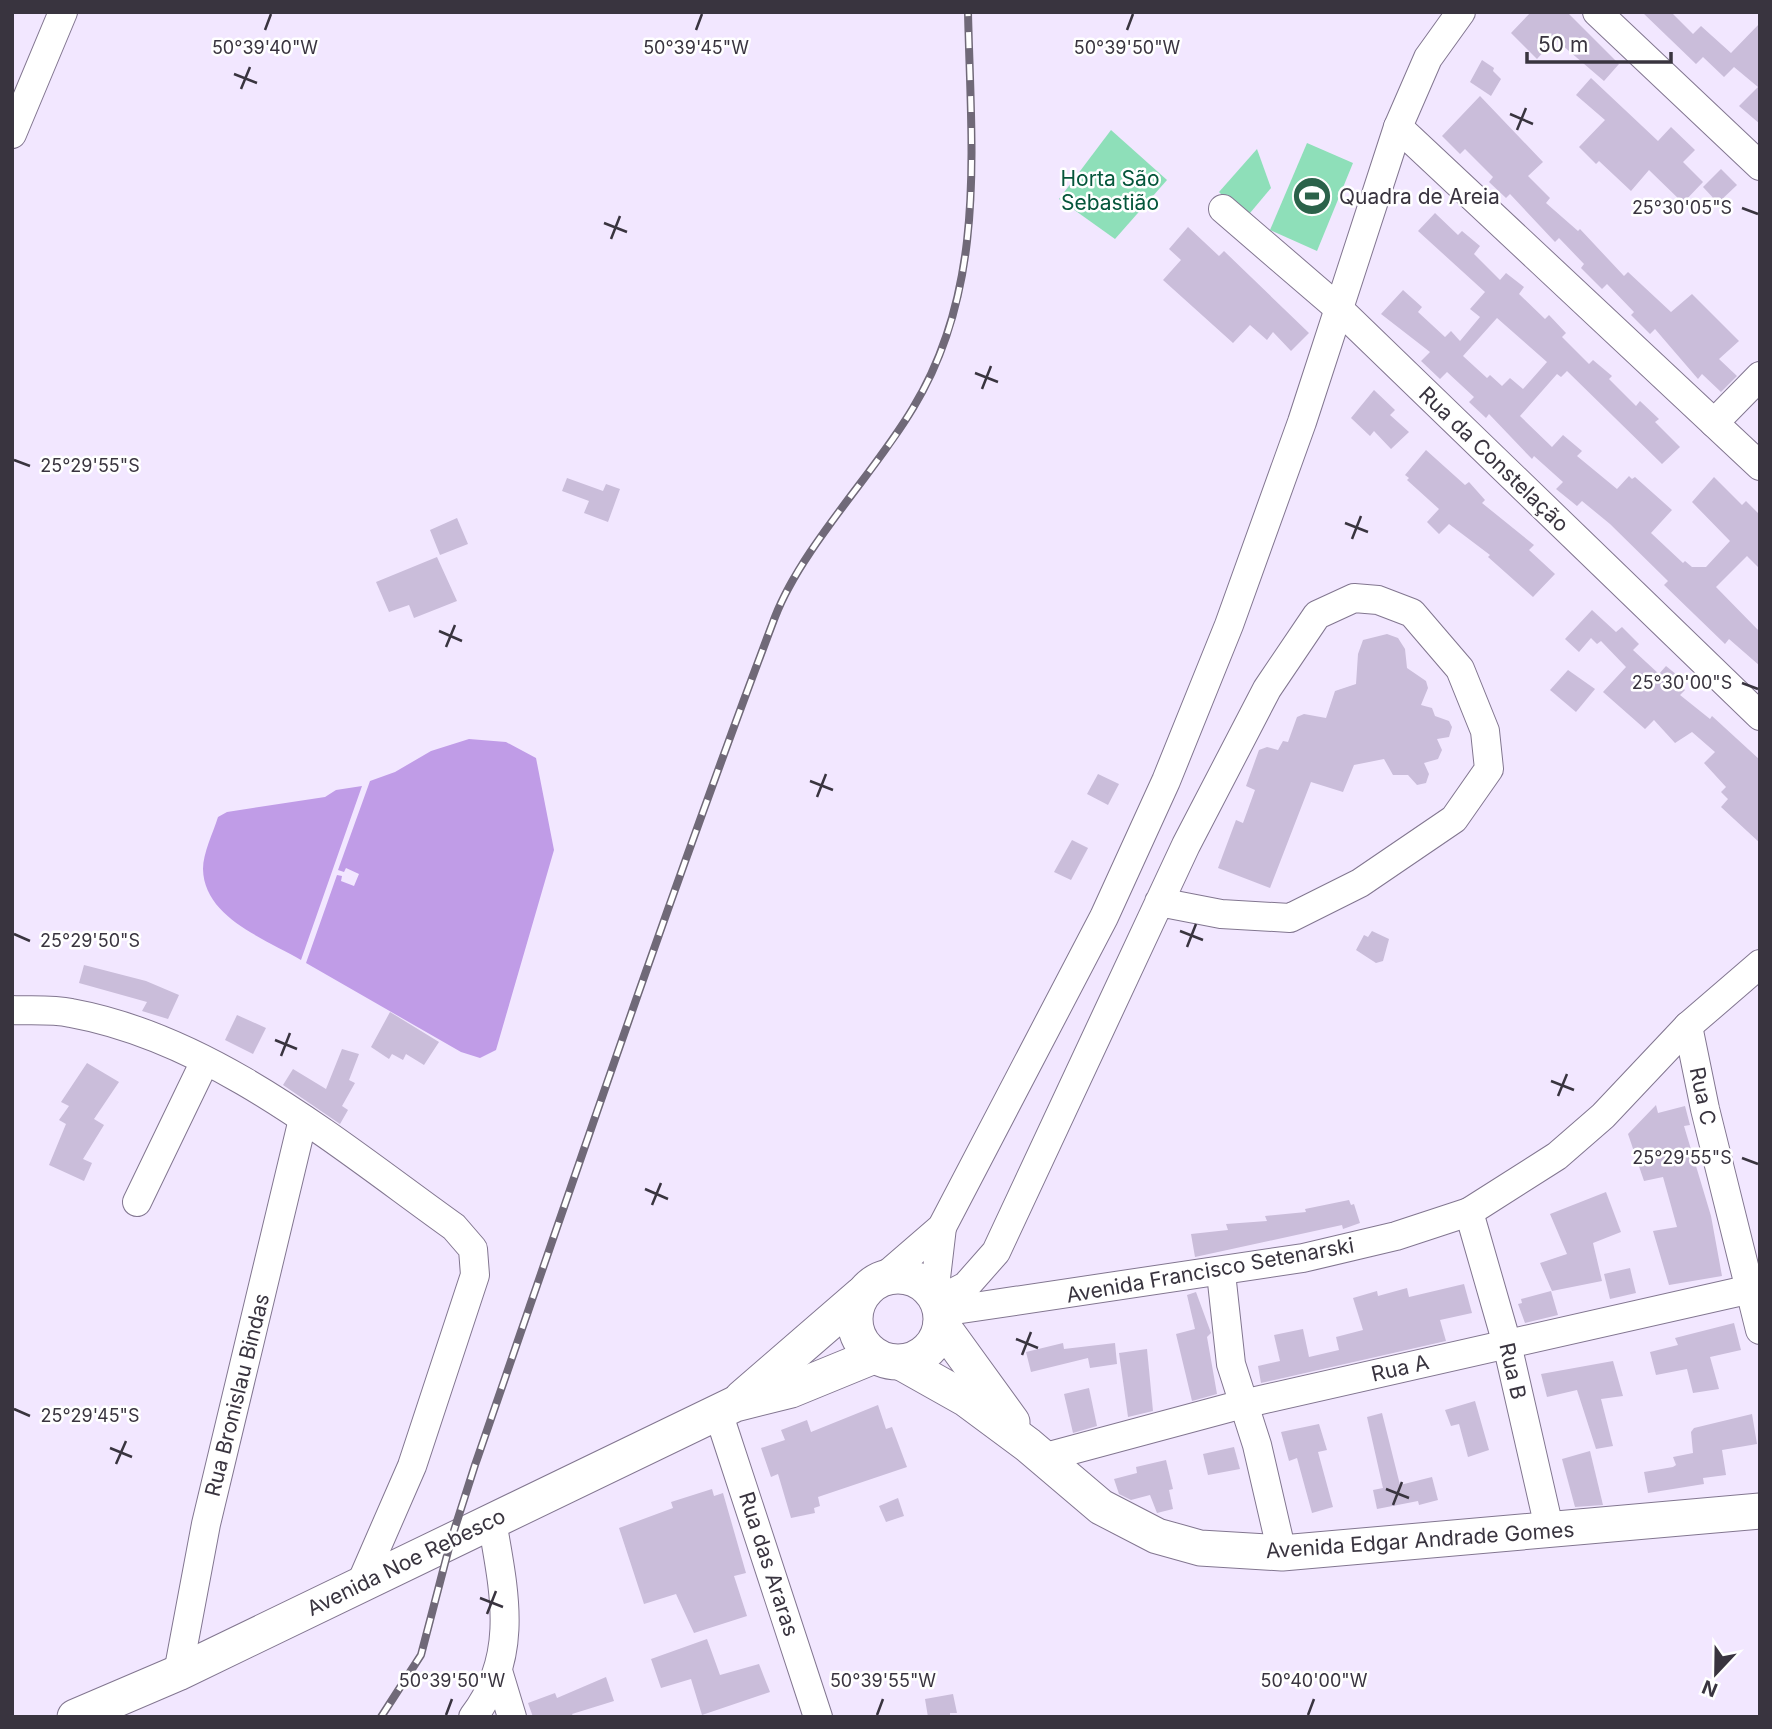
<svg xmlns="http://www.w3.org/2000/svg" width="1772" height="1729" viewBox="0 0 1772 1729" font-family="Inter,sans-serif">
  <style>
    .green { fill: #8edfb9 }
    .water { fill: #c09ce7 }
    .building { fill: #cabdda; fill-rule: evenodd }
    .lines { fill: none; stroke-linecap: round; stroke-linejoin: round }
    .minor-casing { stroke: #827690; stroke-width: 30 }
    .major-casing { stroke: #827690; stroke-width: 37 }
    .minor { stroke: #fff; stroke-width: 28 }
    .major { stroke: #fff; stroke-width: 35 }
    .rail-casing { stroke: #706978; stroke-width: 8 }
    .rail { stroke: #fff; stroke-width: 5; stroke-dasharray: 16; stroke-linecap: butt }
    .ticks { fill: none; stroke: #39343f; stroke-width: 2.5 }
    .labels { text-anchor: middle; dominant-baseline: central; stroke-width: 5; stroke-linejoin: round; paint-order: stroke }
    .park-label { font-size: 21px; fill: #05563b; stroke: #fff }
    .poi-label { font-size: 21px; fill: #39343f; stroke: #fff; text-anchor: start }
    .street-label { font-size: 21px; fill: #39343f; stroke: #fff }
    .ticks-label { font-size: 18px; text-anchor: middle; fill: #39343f; stroke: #fff; stroke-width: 5; stroke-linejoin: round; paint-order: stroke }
  </style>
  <rect width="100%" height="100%" fill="#f2e7ff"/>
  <g class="green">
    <path d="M1111,130L1167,180L1115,239L1059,199Z"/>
    <path d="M1307,143L1353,163L1317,251L1270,230Z"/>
    <path d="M1257,149L1271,188L1245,219L1219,192Z"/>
  </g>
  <g class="water">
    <path d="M469,739L506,742L536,758L554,850L496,1050L480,1058L461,1052L306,963L337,875L342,876L341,881L354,886L359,874L346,868L344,872L338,870L370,781L395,772L431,751Z"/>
    <path d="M362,786L301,960C266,939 204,918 203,869C203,853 213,833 218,817L227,812L325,797L336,790Z"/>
  </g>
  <g class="building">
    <path d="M1531,12H1567L1619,64L1604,81L1555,39L1537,59L1511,33Z"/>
    <path d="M1642,12H1671L1693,34L1701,26L1731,53L1760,23V124L1739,106L1758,87L1734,67L1724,77L1703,57L1696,64Z"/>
    <path d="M1482,60L1494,68L1493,71L1501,79L1491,96L1470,82Z"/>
    <path d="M1591,78L1658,141L1671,127L1695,150L1683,162L1703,182L1683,203L1649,170L1631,191L1599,161L1596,164L1579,147L1605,120L1576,95Z"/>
    <path d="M1480,96L1543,162L1528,176L1550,198L1546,203L1578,231L1580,229L1624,276L1628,272L1671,312L1692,294L1739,341L1719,359L1737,376L1721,392L1702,374L1698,379L1655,329L1650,334L1631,315L1634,312L1607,284L1602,289L1581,268L1584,264L1559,238L1555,242L1510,194L1506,198L1489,182L1493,177L1465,149L1460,154L1442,136Z"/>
    <path d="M1721,169L1737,185L1718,203L1703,187Z"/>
    <path d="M1435,213L1458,235L1462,231L1480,246L1474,254L1500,280L1506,273L1524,287L1519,294L1545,319L1549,315L1566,333L1562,337L1589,364L1593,360L1612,376L1609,379L1636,406L1640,401L1659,419L1655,422L1680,447L1662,464L1567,371L1561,377L1557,374L1520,416L1552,447L1563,435L1582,451L1577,456L1617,489L1629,476L1632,479L1635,477L1672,510L1651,533L1683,563L1685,561L1692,567H1706L1730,541L1692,502L1714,477L1742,505L1746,501L1760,515V569L1747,556L1716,587L1760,632V666L1729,639L1725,644L1664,585L1668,581L1610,524L1582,501L1577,506L1556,489L1563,482L1534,456L1532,459L1489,414L1486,418L1469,402L1474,397L1447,372L1440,379L1421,361L1430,352L1381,314L1403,290L1422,307L1418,312L1445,337L1451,331L1460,341L1480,317L1470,309L1485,292L1418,231ZM1497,318L1547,362L1523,389L1510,378L1502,386L1490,375L1487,378L1463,356Z"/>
    <path d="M1188,227L1219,256L1224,251L1309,333L1291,351L1273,332L1267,340L1250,325L1233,343L1163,280L1181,260L1169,249Z"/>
    <path d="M1374,390L1395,410L1390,415L1409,432L1391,449L1374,431L1370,436L1351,418Z"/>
    <path d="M1426,450L1465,485L1469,482L1485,500L1482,503L1534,545L1529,550L1555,574L1533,597L1488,557L1490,555L1449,524L1439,534L1427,522L1439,509L1407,480L1409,478L1405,475Z"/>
    <path d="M567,478L603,491L606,484L620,489L608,522L584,513L589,501L562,491Z"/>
    <path d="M457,518L468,544L440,555L430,530Z"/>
    <path d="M437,557L457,601L414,618L409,605L389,612L376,582Z"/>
    <path d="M1592,610L1616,632L1622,627L1639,644L1633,650L1659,674L1666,666L1677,675L1673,680L1685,690L1680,695L1710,719L1712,716L1760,760V843L1721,807L1728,799L1721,792L1726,787L1704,763L1715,752L1692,732L1675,743L1654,720L1645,729L1603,692L1626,667L1601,641L1597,644L1591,638L1579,652L1565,639Z"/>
    <path d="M1387,634L1398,638L1405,649L1407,668L1426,681L1428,688L1421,705L1432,708L1435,716L1449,721L1452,727L1449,737L1437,739L1442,750L1438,759L1424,763L1429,774L1426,783L1417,785L1408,775H1393L1384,759L1354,765L1343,792L1311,782L1270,888L1218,868L1236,820L1243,823L1255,790L1246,786L1259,750L1267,747L1278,750L1283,741L1288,742L1297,717L1304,714L1326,718L1335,691L1356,684L1358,654L1363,640Z"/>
    <path d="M1568,670L1595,689L1576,712L1550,690Z"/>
    <path d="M1098,774L1119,784L1108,805L1087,794Z"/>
    <path d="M1072,840L1088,848L1071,880L1054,872Z"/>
    <path d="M1372,931L1389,939L1383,961L1376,963L1356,950L1364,935L1368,937Z"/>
    <path d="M84,965L146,981L179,995L168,1019L142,1011L147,1002L79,983Z"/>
    <path d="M390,1012L439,1042L424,1065L406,1054L403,1060L392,1054L389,1059L371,1047Z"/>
    <path d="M237,1015L266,1028L253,1054L225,1040Z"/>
    <path d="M342,1049L359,1054L349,1080L355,1083L342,1106L348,1110L340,1124L283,1085L293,1069L326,1089Z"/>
    <path d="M87,1063L119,1082L94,1119L104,1125L83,1159L92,1163L84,1181L49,1165L66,1124L59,1120L69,1106L61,1102Z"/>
    <path d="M1656,1105L1658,1113L1685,1106L1690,1125L1684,1126L1711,1216L1722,1276L1669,1285L1653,1231L1677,1227L1663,1177L1644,1181L1628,1134Z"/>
    <path d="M1606,1192L1621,1232L1593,1243L1602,1281L1552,1291L1540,1263L1567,1254L1550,1214Z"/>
    <path d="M1349,1200L1351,1205L1354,1204L1360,1223L1343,1229L1342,1225L1195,1257L1191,1234L1228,1230L1226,1224L1267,1221L1265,1216L1306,1212L1305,1209Z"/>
    <path d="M1630,1268L1636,1293L1610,1299L1604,1274Z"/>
    <path d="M1464,1284L1472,1313L1440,1320L1446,1341L1261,1383L1258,1366L1280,1361L1274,1335L1303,1329L1309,1357L1339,1350L1336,1337L1363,1330L1353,1298L1377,1291L1378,1296L1407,1288L1409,1297Z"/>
    <path d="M1551,1291L1558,1315L1525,1323L1518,1304L1522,1303L1521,1299Z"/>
    <path d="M1196,1292L1211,1333L1207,1337L1217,1394L1192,1401L1176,1334L1195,1329L1187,1295Z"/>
    <path d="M1734,1323L1741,1350L1710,1357L1719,1389L1693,1393L1687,1369L1656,1375L1650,1352L1678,1345L1675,1338Z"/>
    <path d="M1063,1343L1064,1349L1115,1343L1117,1364L1090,1368L1088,1358L1031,1372L1026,1352Z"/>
    <path d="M1147,1349L1153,1411L1128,1417L1119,1353Z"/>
    <path d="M1613,1361L1623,1396L1601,1399L1613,1446L1596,1449L1577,1390L1547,1397L1541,1374Z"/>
    <path d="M1089,1388L1097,1426L1073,1433L1064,1394Z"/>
    <path d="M1475,1401L1489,1450L1468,1457L1459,1424L1451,1426L1445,1410Z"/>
    <path d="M878,1405L886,1429L892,1427L907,1467L818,1497L820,1506L814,1508L815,1513L791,1518L778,1474L771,1477L761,1448L785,1440L781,1430L807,1420L811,1432Z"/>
    <path d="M1382,1413L1400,1485L1432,1477L1438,1500L1419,1505L1418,1501L1377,1509L1373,1490L1383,1488L1367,1417Z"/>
    <path d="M1752,1414L1757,1444L1722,1450L1726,1475L1703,1478L1704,1484L1648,1493L1644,1472L1673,1467L1676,1465L1673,1457L1693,1453L1691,1432L1694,1428Z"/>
    <path d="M1319,1424L1327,1450L1318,1452L1333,1507L1312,1513L1297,1458L1289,1461L1281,1432Z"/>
    <path d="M1234,1447L1240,1469L1208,1475L1203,1454Z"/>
    <path d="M1590,1451L1603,1505L1575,1507L1562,1459Z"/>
    <path d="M1166,1460L1173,1489L1169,1490L1173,1509L1157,1513L1150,1495L1131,1500L1119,1494L1114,1479L1137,1473L1136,1467Z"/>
    <path d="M712,1489L714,1496L723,1493L746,1573L734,1576L747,1616L694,1633L676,1594L644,1604L619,1528L673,1508L671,1502Z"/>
    <path d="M898,1498L904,1516L886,1522L879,1506Z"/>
    <path d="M707,1639L720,1675L759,1664L770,1692L702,1715L691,1679L661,1688L651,1659Z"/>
    <path d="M606,1677L614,1701L572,1714L574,1717H533L528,1703L555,1693L557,1698Z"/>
    <path d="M953,1694L957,1713H950V1717H928L925,1699Z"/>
  </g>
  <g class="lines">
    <g class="minor-casing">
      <g id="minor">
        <path d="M1597,12L1760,166"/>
        <path d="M1398,127L1760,466"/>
        <path d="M12,134L63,12"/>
        <path d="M1223,209L1338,308L1760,716"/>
        <path d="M1714,423L1760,376"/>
        <path d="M12,1010C31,1011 52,1009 71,1013C214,1039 338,1144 454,1227L473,1249L475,1275L412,1466L361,1583"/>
        <path d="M1688,1026L1705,1109L1760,1330"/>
        <path d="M137,1202L205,1061"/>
        <path d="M1469,1212L1507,1344L1550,1532"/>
        <path d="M1221,1273L1231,1364L1257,1445L1282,1553"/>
        <path d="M883,1278L942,1227L1104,917L1166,781L1229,625L1302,422L1398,127L1428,58L1461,12"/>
        <path d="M934,1295L942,1227"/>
        <path d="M937,1301L966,1286L996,1252L1186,845L1267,689L1317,615L1354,598L1378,600L1412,613L1460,669L1485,731L1489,769L1454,819L1360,883L1290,918L1221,914L1159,902"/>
        <path d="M941,1312L1303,1258L1396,1236L1469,1212L1557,1156L1603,1116L1688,1026L1760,964"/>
        <path d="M718,1412L818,1717"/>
        <path d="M1042,1458L1243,1404L1760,1287"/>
        <path d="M178,1673L206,1524L303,1119"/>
        <path d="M499,1674L512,1717"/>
        <path d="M473,1717C520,1656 504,1591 492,1521"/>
      </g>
    </g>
    <g class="major-casing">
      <g id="major">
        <circle cx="898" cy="1319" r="43"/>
        <path d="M941,1324L1012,1422"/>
        <path d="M902,1363L966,1399L1028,1445L1101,1507L1157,1536L1200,1548L1282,1553L1760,1511"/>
        <path d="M742,1398L861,1295"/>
        <path d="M75,1717L178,1673L735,1404L791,1390L874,1356"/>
      </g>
    </g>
    <use href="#minor" class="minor"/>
    <use href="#major" class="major"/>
    <g class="rail-casing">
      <path id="rail" d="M381,1717L421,1655L451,1540L475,1465C573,1182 669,897 775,617C802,547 874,474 913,408C987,286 971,149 968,12"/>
    </g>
    <use href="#rail" class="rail"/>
  </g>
  <path class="ticks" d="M265,30L271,14M696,30L702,14M1127,30L1133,14M234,74L257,83M241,89L250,67M1510,114L1533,124M1517,130L1526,108M1742,208L1758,214M604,223L627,232M611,239L620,216M975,373L998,382M982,389L991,366M14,460L30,466M1345,523L1368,532M1352,539L1361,516M439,631L462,641M446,647L455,625M1742,683L1758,689M810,781L833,790M817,797L826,774M1180,931L1203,940M14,934L30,941M1187,947L1196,924M275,1040L297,1049M281,1056L290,1033M1551,1081L1574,1090M1558,1096L1567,1074M1742,1158L1758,1164M645,1189L668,1199M652,1205L661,1183M1016,1339L1038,1348M1022,1355L1031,1332M14,1409L30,1416M110,1448L132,1457M116,1464L126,1441M1386,1489L1409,1498M1393,1505L1402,1482M480,1598L503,1607M487,1614L496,1591M446,1715L452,1699M877,1715L883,1699M1308,1715L1314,1699"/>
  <defs>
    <g id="stadium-disc" transform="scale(2.0125)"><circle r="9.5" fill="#2b624a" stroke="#fff"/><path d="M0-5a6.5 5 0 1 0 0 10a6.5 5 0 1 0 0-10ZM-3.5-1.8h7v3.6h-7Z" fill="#fff"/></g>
  </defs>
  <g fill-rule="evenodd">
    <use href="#stadium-disc" x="1312" y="196"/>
  </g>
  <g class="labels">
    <g class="park-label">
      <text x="1110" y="178">Horta São<tspan x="1110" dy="24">Sebastião</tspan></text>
    </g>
    <g class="poi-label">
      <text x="1339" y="196">Quadra de Areia</text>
    </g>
    <g class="street-label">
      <text transform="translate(1494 459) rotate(44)">Rua da Constelação</text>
      <text transform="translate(1703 1096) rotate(78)">Rua C</text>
      <text transform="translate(1210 1270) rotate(-10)">Avenida Francisco Setenarski</text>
      <text transform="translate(1400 1368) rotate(-13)">Rua A</text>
      <text transform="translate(1513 1371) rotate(77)">Rua B</text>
      <text transform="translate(237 1395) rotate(-76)">Rua Bronislau Bindas</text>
      <text transform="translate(1420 1540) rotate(-4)">Avenida Edgar Andrade Gomes</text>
      <text transform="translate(406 1562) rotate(-26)">Avenida Noe Rebesco</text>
      <text transform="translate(769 1564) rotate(72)">Rua das Araras</text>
    </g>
  </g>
  <g class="ticks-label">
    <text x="696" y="54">50°39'45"W</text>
    <text x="1127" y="54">50°39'50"W</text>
    <text x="265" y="54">50°39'40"W</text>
    <text x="1682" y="214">25°30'05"S</text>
    <text x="90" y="472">25°29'55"S</text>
    <text x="1682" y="689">25°30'00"S</text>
    <text x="90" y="947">25°29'50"S</text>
    <text x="1682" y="1164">25°29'55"S</text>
    <text x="90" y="1422">25°29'45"S</text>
    <text x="452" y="1687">50°39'50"W</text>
    <text x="883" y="1687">50°39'55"W</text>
    <text x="1314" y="1687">50°40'00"W</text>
  </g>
  <rect width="1772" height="1729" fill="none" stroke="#39343f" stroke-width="28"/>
  <g transform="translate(1716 1673) rotate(202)" stroke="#ffffff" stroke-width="5" paint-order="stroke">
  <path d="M0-5L12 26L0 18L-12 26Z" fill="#39343f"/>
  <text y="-10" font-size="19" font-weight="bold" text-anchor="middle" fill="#39343f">N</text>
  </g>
  <path d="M1527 52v10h144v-10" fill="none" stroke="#39343f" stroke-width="3.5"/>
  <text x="1538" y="52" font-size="21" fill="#39343f" stroke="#ffffff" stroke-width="5" paint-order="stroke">50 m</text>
</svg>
